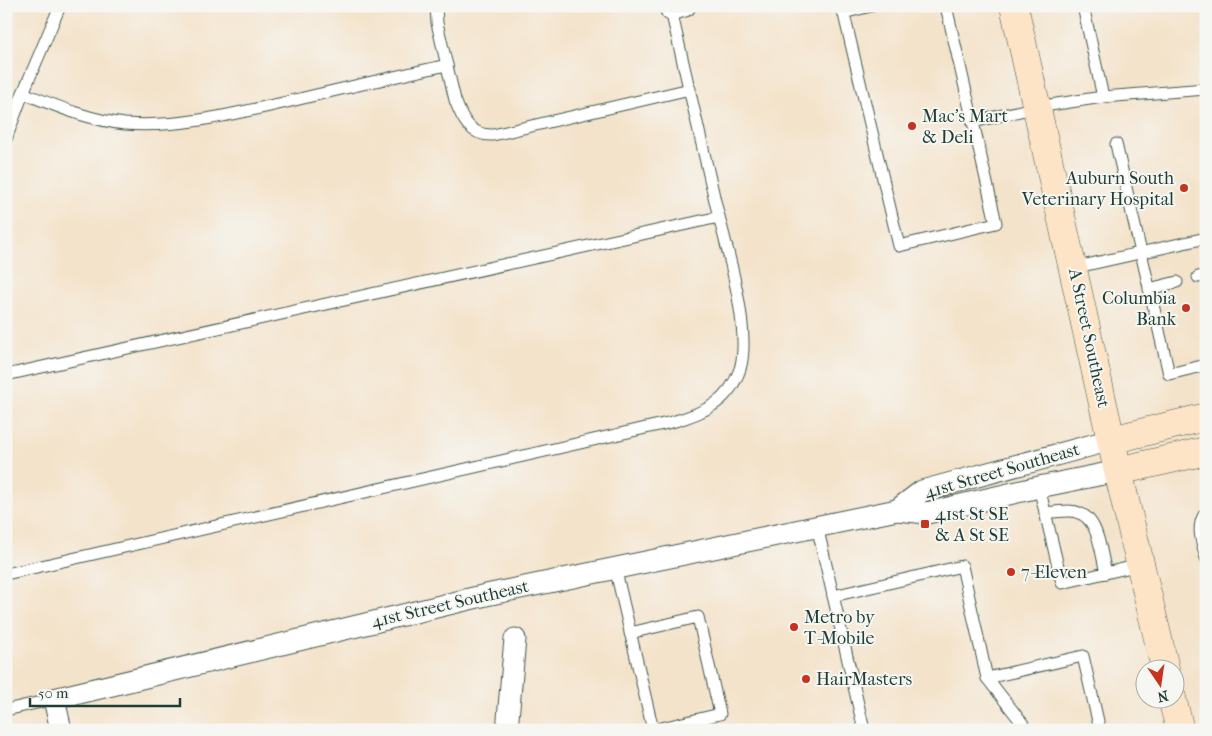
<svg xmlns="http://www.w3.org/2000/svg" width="1212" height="736" viewBox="0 0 1212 736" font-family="'IM FELL French Canon',serif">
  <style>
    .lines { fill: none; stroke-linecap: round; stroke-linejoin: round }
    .lane-casing { stroke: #3f564b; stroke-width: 13 }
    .street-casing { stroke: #3f564b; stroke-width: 23 }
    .secondary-casing { stroke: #3f564b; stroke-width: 29 }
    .lane { stroke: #fff; stroke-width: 11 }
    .street { stroke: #fff; stroke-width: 21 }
    .secondary { stroke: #fee4c6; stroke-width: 28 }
    .poi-dot { fill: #c8321e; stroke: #f6f6f2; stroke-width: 2 }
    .labels { text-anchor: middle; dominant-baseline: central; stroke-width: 4; stroke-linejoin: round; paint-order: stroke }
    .poi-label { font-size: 18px; fill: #1f3d34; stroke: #f6f6f2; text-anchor: start }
    .street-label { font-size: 18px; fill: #1f3d34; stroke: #f6f6f2 }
  </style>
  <rect width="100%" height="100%" fill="#f6f6f2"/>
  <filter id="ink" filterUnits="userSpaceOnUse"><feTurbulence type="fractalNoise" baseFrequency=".02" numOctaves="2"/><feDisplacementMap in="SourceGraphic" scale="10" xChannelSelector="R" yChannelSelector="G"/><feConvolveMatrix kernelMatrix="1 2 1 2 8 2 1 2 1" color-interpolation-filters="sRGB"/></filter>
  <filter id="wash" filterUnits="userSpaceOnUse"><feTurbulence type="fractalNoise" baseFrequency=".0096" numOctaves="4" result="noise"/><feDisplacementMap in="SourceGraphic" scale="20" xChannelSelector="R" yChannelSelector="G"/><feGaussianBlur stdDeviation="1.12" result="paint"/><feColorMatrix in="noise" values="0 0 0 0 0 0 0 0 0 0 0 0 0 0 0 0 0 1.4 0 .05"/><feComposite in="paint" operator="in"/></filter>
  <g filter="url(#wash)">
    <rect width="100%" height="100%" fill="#f4e3cb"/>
  </g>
  <g filter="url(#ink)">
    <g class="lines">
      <g class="lane-casing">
        <g id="lane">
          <path d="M436,6L437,23L455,100C462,119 470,136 493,135L690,89"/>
          <path d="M842,6L899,246L996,223L973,122L1037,107L1103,97L1206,89"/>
          <path d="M946,6L973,122"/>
          <path d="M1083,6L1103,97"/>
          <path d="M843,13L871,6"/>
          <path d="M23,93C56,106 89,120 125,124C179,128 234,114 287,102C340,89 393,77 447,65"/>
          <path d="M6,139L23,93L60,6"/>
          <path d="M1116,144L1169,374L1206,365"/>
          <path d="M1073,268L1206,238"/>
          <path d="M1198,277L1206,276"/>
          <path d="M1149,289L1177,282"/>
          <path d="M6,375L719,217"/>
          <path d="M1039,487L1062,583L1140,565"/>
          <path d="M1206,512C1195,526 1202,542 1206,558"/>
          <path d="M1045,513C1053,512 1061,511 1069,511C1099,511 1100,550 1106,573"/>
          <path d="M817,526L864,730"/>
          <path d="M615,567L653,730"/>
          <path d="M6,574L672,422C704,413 729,402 740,369C752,330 726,246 716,205C701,139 686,73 670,6"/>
          <path d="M833,596L962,566L987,678L1023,724L1025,730"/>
          <path d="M630,633L698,617L720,714L653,730"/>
          <path d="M987,678L1083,656L1100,730"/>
          <path d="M6,710L54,699"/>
        </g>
      </g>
      <g class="street-casing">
        <g id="street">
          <path d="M671,10L685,6"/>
          <path d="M897,510L922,491L1111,440"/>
          <path d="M61,730L54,699L486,595L897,510L927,513L1039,487L1118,471"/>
          <path d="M507,730L515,639"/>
        </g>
      </g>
      <g class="secondary-casing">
        <g id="secondary">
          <path d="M1014,6L1118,471L1165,668"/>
          <path d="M1111,440L1206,417"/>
          <path d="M1118,471L1206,451"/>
          <path d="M1172,698L1180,730"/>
        </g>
      </g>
      <use href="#lane" class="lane"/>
      <use href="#street" class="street"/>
      <use href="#secondary" class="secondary"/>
    </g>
  </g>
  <g class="poi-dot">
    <circle cx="912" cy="126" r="5"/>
    <circle cx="1184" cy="188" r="5"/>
    <circle cx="1186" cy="308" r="5"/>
    <rect x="920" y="519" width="10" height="10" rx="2.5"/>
    <circle cx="1011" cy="572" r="5"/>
    <circle cx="794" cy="627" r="5"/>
    <circle cx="806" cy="679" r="5"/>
  </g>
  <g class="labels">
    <g class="poi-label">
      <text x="922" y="116">Mac's Mart<tspan x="922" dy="21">&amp; Deli</tspan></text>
      <text x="1174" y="178" text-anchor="end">Auburn South<tspan x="1174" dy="21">Veterinary Hospital</tspan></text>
      <text x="1176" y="298" text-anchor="end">Columbia<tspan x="1176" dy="21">Bank</tspan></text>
      <text x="935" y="514">41st St SE<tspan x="935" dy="21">&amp; A St SE</tspan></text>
      <text x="1021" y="572">7-Eleven</text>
      <text x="804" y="617">Metro by<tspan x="804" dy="21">T-Mobile</tspan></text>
      <text x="816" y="679">HairMasters</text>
    </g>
    <g class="street-label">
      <text transform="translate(1089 338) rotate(78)">A Street Southeast</text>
      <text transform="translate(1002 471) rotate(-16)">41st Street Southeast</text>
      <text transform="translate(450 604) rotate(-13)">41st Street Southeast</text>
    </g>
  </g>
  <rect width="1212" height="736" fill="none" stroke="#f6f6f2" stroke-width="25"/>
  <g transform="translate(1160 684) rotate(167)"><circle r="24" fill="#f6f6f2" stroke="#a0aca6"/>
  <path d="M0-4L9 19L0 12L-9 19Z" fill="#c8321e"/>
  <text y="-8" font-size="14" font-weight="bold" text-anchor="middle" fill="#1f3d34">N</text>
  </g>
  <path d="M30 698v8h150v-8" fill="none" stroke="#1f3d34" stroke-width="2.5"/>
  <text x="38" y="698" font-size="15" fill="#1f3d34" stroke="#f6f6f2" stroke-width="4" paint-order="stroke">50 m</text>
</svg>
